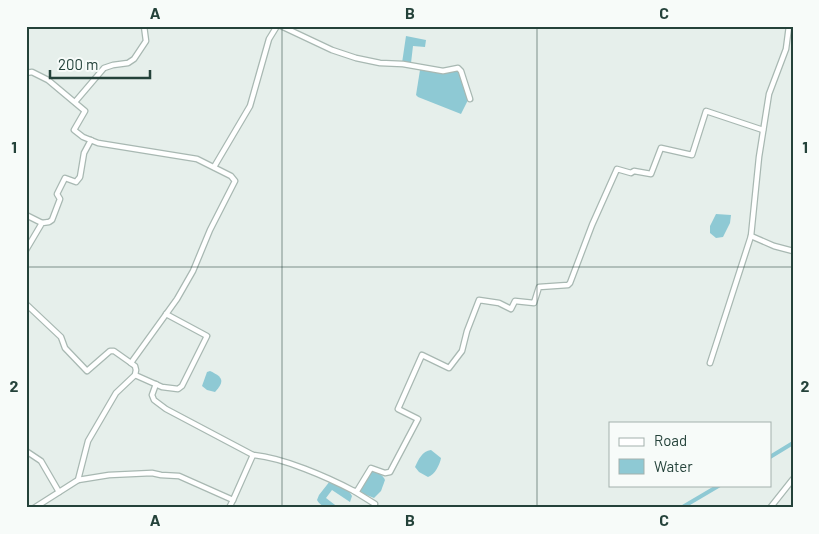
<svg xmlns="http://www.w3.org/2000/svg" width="819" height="534" viewBox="0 0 819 534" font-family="Barlow,sans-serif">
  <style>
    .water { fill: #8ec9d4 }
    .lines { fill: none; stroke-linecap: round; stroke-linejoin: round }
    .canal { stroke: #8ec9d4; stroke-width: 4 }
    .minor-casing { stroke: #a8b8b2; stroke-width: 7 }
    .minor { stroke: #fff; stroke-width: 4.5 }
    .grid { fill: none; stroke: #24423a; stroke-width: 1; stroke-opacity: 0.55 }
    .neatline { fill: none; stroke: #24423a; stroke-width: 2 }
    .grid-label { font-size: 16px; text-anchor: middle; font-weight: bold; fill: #24423a }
  </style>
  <rect width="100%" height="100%" fill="#e6efeb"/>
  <g class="water">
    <path d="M406,36L426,40L425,47L413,46L411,63H402Z"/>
    <path d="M420,70L459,71L468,100L461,114L418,97L416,95Z"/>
    <path d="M716,214L731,215L730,223L723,237L716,238L710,233V226Z"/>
    <path d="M210,371C223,377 225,381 215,392L207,390L202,386L207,372Z"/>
    <path d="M431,450L441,458C440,464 435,475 428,477L419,472L415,467C419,459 422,451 431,450Z"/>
    <path d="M371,471C377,471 383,475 385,480L381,491L374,498L364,494L359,490Z"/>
    <path d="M330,481L349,491L352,496L350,502L332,490L326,498L339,508C330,508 322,509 317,500L319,495Z"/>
  </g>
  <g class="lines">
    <g class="canal">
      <path d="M770,457L793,443"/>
      <path d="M681,508L720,485"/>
    </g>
    <g class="minor-casing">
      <g id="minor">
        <path d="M281,26L332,50L356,58L380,63L403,64L443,71L458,68L461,71L470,99"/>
        <path d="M26,73L32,72L48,80L85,111L74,130L83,137L98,143L197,159L231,176L235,181L210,230L193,271L177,299L133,360L131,363L135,366L136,370L135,375L116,393L88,441L78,480L34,508"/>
        <path d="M75,102L104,68L113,65L128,63L134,59L146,41L144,26"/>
        <path d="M214,167L250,106L269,39L277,26"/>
        <path d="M26,215L42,223"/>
        <path d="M751,236L774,246L793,251"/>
        <path d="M26,250L42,223L49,222L52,220L60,199L57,194L65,178L76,182L80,177L84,153L91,140"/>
        <path d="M26,304L61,337L65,348L87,371L110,351H114L131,363"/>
        <path d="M710,363L751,236L759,157L769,94L786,49L789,26"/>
        <path d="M135,375L162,387L178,389L182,386L207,336L166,314"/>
        <path d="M156,384L152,395L154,400L166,409L253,455"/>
        <path d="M26,451L41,461L59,492"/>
        <path d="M78,480L109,475L152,473L161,475L179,476L233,500L229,508"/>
        <path d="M354,491L375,504L374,508"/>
        <path d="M233,500L253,455C284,458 327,477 354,491H357L371,468L385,473L390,472L418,419L398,409L422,355L449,368L462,351L467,331L479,300L499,303L511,309L515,301L534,303L539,287L568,285L570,283L592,225L617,169L631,173L634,171L651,174L661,148L692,155L706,111L763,130"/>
        <path d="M770,508L793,479"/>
      </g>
    </g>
    <use href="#minor" class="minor"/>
  </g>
  <path class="grid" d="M282,26V508M537,26V508M26,267H793"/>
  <rect width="819" height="534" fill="none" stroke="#f7fbf9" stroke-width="55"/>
  <rect x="609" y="422" width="162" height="65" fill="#f7fbf9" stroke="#a3b1ad"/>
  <rect x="619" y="438" width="25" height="8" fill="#ffffff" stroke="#a3b1ad"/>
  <text x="654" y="446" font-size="15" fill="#24423a">Road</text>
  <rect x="619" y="459" width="25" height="15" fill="#8ec9d4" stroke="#a3b1ad"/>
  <text x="654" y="472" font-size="15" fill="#24423a">Water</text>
  <path d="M50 70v8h100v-8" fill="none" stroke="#24423a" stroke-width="2.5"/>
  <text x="58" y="70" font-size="15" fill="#24423a" stroke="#f7fbf9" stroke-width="4" paint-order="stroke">200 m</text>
  <rect x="28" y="28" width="764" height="478" class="neatline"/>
  <g class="grid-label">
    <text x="155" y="19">A</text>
    <text x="410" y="19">B</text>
    <text x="664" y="19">C</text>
    <text x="14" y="153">1</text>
    <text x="805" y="153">1</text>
    <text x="14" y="392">2</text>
    <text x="805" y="392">2</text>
    <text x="155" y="526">A</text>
    <text x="410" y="526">B</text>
    <text x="664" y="526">C</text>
  </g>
</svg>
